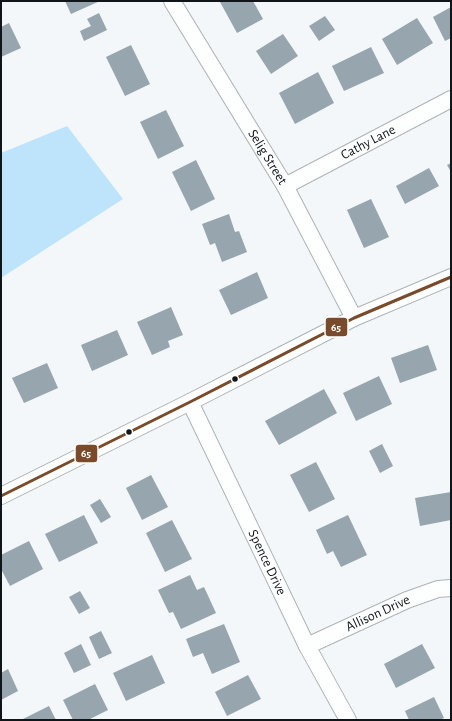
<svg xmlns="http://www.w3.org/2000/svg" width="452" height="721" viewBox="0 0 452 721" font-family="'Alegreya Sans',sans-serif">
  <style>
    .green { fill: #bee4fc }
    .building { fill: #96a5ae }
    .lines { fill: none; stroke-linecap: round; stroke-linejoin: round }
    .street-casing { stroke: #aeb3b6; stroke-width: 18 }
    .street { stroke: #fdfefe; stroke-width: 16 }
    .bus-1-casing { stroke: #fff; stroke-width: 6 }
    .bus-1 { stroke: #7a4b2a; stroke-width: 3 }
    .bus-dot { fill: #0f1519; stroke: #fff; stroke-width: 1.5 }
    .labels { text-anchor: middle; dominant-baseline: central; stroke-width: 3; stroke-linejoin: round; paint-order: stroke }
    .street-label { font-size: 14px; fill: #0f1519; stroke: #fff }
    .line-badge { stroke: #fff; stroke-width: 1.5 }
    .badge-label { font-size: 11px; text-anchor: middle; font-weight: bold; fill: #fff }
  </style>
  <rect width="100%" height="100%" fill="#f3f7f9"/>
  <path class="green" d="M67,126L123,199L1,278V153Z"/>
  <g class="building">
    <path d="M65,1H100L71,14Z"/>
    <path d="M221,1H253L263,19L237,33L220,2Z"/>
    <path d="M451,7V38L445,41L433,17Z"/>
    <path d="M99,13L107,30L84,41L80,31L91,26L87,19Z"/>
    <path d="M325,16L335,30L319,41L309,26Z"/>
    <path d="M417,18L433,43L397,65L382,39Z"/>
    <path d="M9,23L21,48L1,57V27Z"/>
    <path d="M283,34L298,56L271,74L256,51Z"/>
    <path d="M131,45L150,84L125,96L106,57Z"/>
    <path d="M371,47L384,73L344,91L332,66Z"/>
    <path d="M318,72L334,103L295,124L279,93Z"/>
    <path d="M166,110L184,146L158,159L140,122Z"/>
    <path d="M196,160L215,199L191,211L172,172Z"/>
    <path d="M451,163V172L447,165Z"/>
    <path d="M429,168L439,186L405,204L396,186Z"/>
    <path d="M371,199L389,237L364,248L347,210Z"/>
    <path d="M229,214L235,232L239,231L247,252L222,262L215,243L210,245L202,224Z"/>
    <path d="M257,272L268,298L231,315L219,290Z"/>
    <path d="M171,307L183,335L168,341L170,347L152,355L137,322Z"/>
    <path d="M117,330L128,355L92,371L81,345Z"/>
    <path d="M428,345L437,370L400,383L391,358Z"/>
    <path d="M47,363L58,388L24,403L12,378Z"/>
    <path d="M379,376L392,404L356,421L343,393Z"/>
    <path d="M324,389L337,413L279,445L265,421Z"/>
    <path d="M382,444L393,466L380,473L369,451Z"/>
    <path d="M316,462L335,499L309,512L290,475Z"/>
    <path d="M151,475L168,507L142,520L126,488Z"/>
    <path d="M451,492V520L420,526L415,498Z"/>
    <path d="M100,499L111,517L101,523L90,505Z"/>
    <path d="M84,515L98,543L59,562L45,534Z"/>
    <path d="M348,515L367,555L341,567L333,551L327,554L316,530Z"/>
    <path d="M172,520L192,559L165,572L146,533Z"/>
    <path d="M29,541L43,569L10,586L1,569V555Z"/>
    <path d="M190,575L197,590L204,587L216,613L181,629L173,612L169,613L158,590Z"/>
    <path d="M80,591L90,608L79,614L69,597Z"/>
    <path d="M224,624L240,662L212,674L203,653L193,657L186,639Z"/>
    <path d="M101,631L112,653L99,659L89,637Z"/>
    <path d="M81,644L91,665L74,673L64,653Z"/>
    <path d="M422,644L435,668L396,688L384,664Z"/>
    <path d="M152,655L165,683L126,701L113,673Z"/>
    <path d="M8,669L18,691L1,700V673Z"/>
    <path d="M248,675L261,699L227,716L215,692Z"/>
    <path d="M95,684L108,710L88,720H73L63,700Z"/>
    <path d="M434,697L444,718L439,720H409L405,711Z"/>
    <path d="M49,706L56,720H21Z"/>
  </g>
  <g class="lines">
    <g class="street-casing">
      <g id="street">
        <path id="s1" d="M172,1L285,186L354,318"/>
        <path id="s2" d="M285,186L451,99"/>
        <path id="s3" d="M190,402L307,646L348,720"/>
        <path d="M1,496L190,402L354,318L451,277"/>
        <path id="s4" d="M307,646L407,600L438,589L451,588"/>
      </g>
    </g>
    <use href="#street" class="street"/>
    <g class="bus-1-casing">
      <path id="bus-1" d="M1,496L190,402L354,318L451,277"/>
    </g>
    <use href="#bus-1" class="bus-1"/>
  </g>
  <g class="bus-dot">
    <circle cx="235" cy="379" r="3.5"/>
    <circle cx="129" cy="432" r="3.5"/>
  </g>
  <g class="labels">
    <g class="street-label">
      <text stroke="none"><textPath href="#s2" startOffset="94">Cathy Lane</textPath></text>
      <text stroke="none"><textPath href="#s1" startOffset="183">Selig Street</textPath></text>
      <text stroke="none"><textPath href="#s3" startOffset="178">Spence Drive</textPath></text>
      <text stroke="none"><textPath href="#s4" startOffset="78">Allison Drive</textPath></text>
    </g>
  </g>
  <g class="line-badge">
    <rect x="325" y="317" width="23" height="20" rx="4" fill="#7a4b2a"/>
    <rect x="75" y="444" width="23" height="19" rx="4" fill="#7a4b2a"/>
  </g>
  <g class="badge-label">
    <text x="336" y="331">65</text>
    <text x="86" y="457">65</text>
  </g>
  <rect width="452" height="721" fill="none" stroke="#0f1519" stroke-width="4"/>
</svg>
